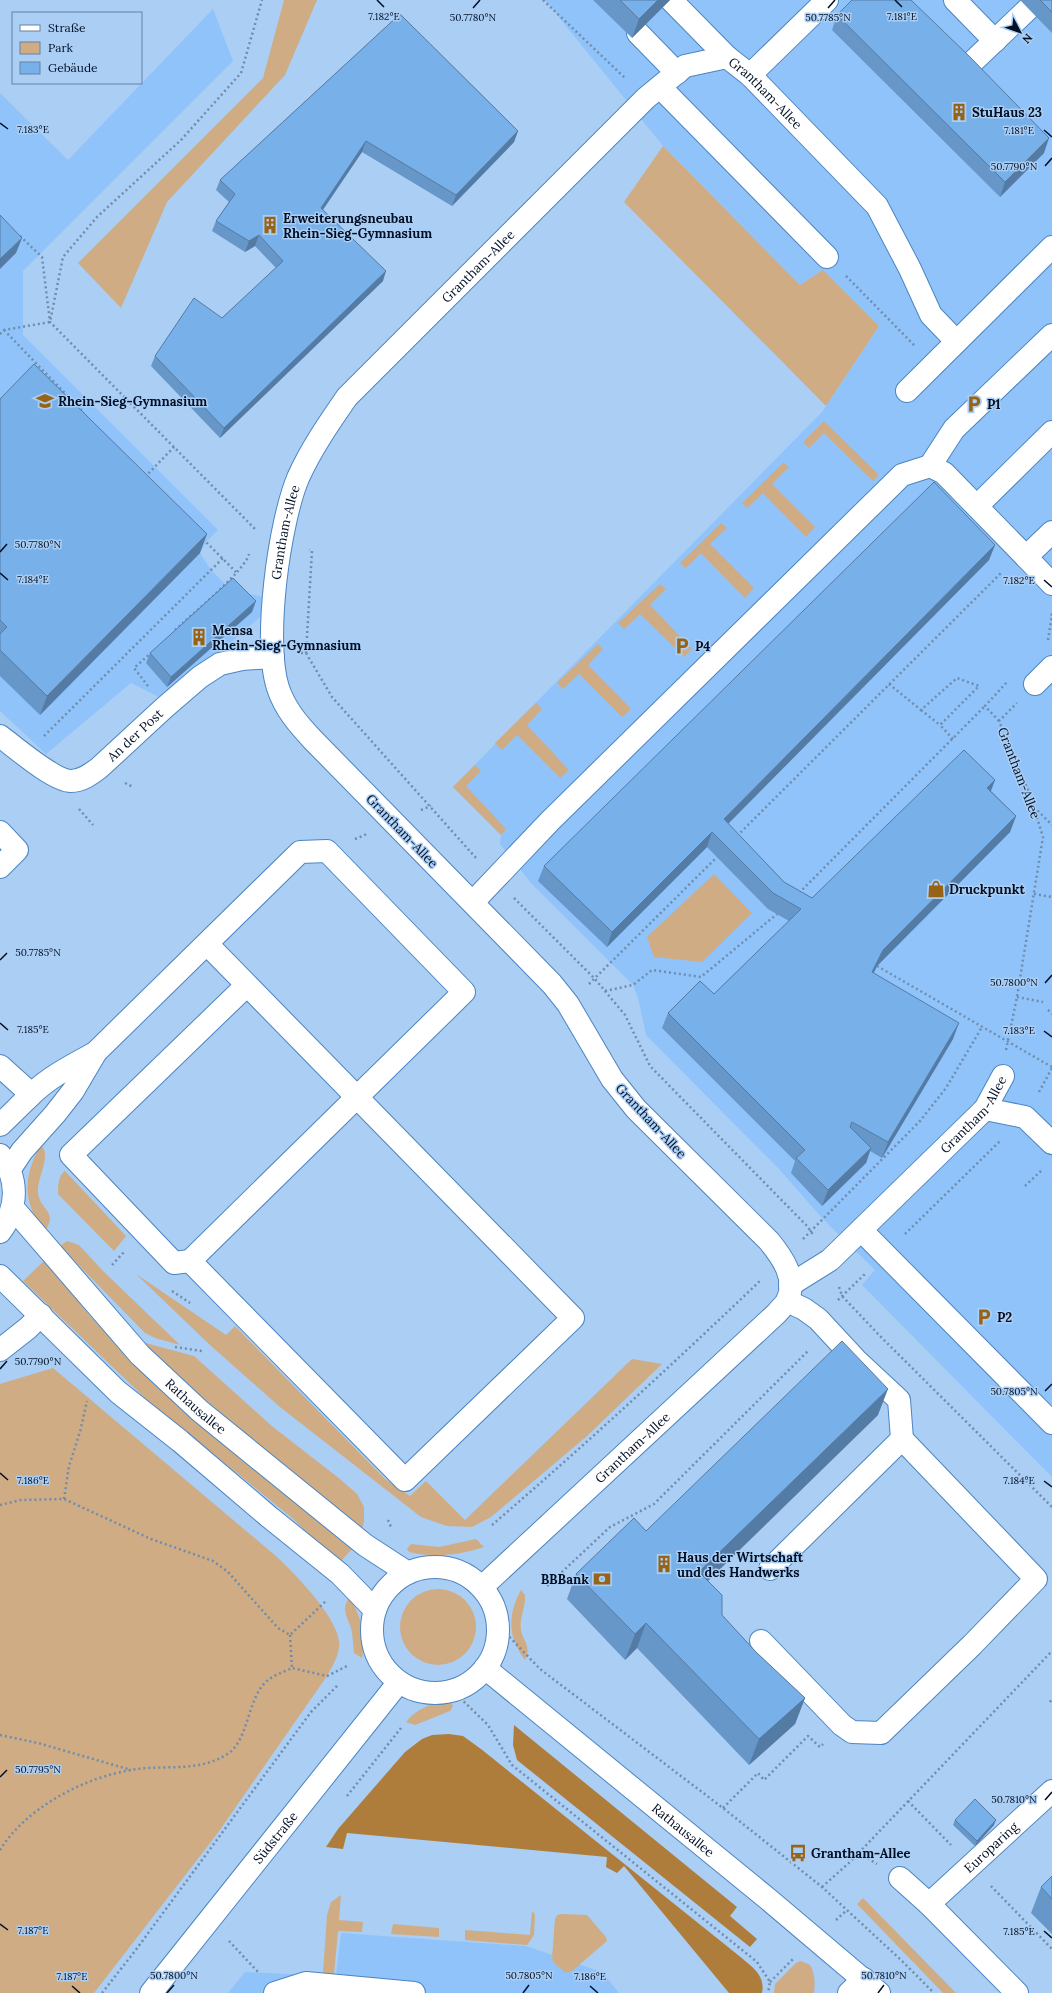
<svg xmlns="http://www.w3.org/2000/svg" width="1052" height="1993" viewBox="0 0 1052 1993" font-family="Lora,serif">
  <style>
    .built { fill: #90c3fa }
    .green { fill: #cfac83 }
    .forest { fill: #af7d3b }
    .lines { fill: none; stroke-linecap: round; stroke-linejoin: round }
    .minor-casing { stroke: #4c85c0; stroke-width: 24 }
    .path { stroke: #708cac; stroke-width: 2.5; stroke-dasharray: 2 3; stroke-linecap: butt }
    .minor { stroke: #fff; stroke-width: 22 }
    .wall { fill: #6797c9 }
    .shaded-wall { fill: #547ba4 }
    .building { fill: #78b0ea; stroke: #547ba4 }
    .ticks { fill: none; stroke: #000f25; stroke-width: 1.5 }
    .labels { text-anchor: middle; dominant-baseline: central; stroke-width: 3; stroke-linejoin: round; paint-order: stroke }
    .street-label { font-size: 13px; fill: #000f25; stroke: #abcef4 }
    .poi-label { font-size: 13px; font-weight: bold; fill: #000f25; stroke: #abcef4; text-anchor: start }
    .ticks-label { font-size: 10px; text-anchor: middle; fill: #000f25; stroke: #abcef4; stroke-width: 3; stroke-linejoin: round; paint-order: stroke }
  </style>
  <rect width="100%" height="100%" fill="#abcef4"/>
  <g class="built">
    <path d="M545,0H1052V1477L862,1285L875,1270L822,1218L780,1170L646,1035L638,998L633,985L531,883L500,844L501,835L453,787L822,412L879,326L823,270L800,285L663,146Z"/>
    <path d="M213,9L233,61L23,271V335L218,530L206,542L200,553L211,570L230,589L262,597L261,616L165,700L131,683L46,754L0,711V93L68,160Z"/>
    <path d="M341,1933L526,1946L602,1972L619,1993H228L245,1972L336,1976Z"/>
  </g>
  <g class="green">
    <path d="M284,0H317L285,75L167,202L121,308L78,263L263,78Z"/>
    <path d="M663,146L800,285L823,270L879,326L826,406L624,202Z"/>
    <path d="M824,421L879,475L873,481L824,433L809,448L803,442Z"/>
    <path d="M783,463L789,467L772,484L815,527L806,537L763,493L747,508L742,503Z"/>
    <path d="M721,523L727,528L710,544L754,588L745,598L701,553L686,568L680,563Z"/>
    <path d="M660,584L666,589L650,605L692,649L684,657L640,614L624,629L618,623Z"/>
    <path d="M598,644L603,649L588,665L631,709L622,717L579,674L563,689L557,683Z"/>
    <path d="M536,703L542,709L527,725L569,770L560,778L517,735L502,750L495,743Z"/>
    <path d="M475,765L481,771L466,786L506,829L501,835L453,787Z"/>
    <path d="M714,874L752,913L702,962L654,957L647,937Z"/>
    <path d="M41,1145C52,1156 37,1177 38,1192C39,1210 59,1211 45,1231C22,1204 23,1174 41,1145Z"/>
    <path d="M65,1171L126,1236L114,1251L58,1194C58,1186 58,1176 65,1171Z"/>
    <path d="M67,1241L79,1245L104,1272L180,1345L155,1338L145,1333L60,1246Z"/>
    <path d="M45,1260L89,1315L177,1404L354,1547L339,1563L291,1517L147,1400L23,1281Z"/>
    <path d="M136,1274L226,1335L235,1326L385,1479L410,1496L426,1481L465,1520L632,1359L662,1364L587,1436L491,1517L472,1527L447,1526L421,1517L280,1407L210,1345Z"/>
    <path d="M142,1342L194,1356L273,1427L340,1479L357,1494L364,1507V1522L362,1529C287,1468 212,1409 142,1342Z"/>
    <path d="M53,1368L277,1557C294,1573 343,1622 339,1647C338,1657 332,1667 327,1676L217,1834L94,1993H0V1384Z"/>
    <path d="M476,1539L484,1547C459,1555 436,1558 409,1552L407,1549L411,1544L439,1547Z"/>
    <circle cx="438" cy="1627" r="38"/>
    <path d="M521,1590L525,1595C526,1607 519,1618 521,1630C523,1641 532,1647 525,1660C508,1638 507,1615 521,1590Z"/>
    <path d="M349,1598C362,1615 366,1638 362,1658L354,1653C353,1645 353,1636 351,1628C347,1616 341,1610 349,1598Z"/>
    <path d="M450,1700L453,1706L450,1711L415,1725L406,1722C417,1708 432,1703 450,1700Z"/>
    <path d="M341,1895L339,1920L363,1922L362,1932L338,1931L334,1974L323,1973L327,1915L331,1902Z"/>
    <path d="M863,1898L956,1993H943L857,1904Z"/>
    <path d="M532,1911L535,1915L534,1935L527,1945L465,1940V1930L530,1935Z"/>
    <path d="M562,1914L587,1915L606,1937L607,1941L572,1971L566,1973L554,1963L552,1958L555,1919L557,1915Z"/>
    <path d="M393,1924L439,1928V1937L391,1934Z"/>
    <path d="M801,1961L810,1965C815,1974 815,1982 814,1993H774L775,1984L796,1963Z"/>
  </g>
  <g class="forest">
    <path d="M514,1725L737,1907L730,1916L757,1939L750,1947L517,1760L513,1745Z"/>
    <path d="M449,1734L463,1736L481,1749L738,1955C751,1966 766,1975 762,1993H729L624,1866L617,1873L606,1867L607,1857L347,1833L343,1849L326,1847L338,1829L405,1752L422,1739L432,1735Z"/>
  </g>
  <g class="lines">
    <g class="minor-casing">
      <g id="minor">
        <path d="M671,0L727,57"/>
        <path d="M955,0L995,41"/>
        <path d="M638,33L677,73"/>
        <path d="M963,71L1028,9"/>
        <path d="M750,75L827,0"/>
        <path d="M660,87L827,257"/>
        <path d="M907,391L1052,247"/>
        <path d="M977,506L1052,432"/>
        <path d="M1052,532L1026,557L1052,584"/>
        <path d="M1026,557L944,473L930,466L954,429L1052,335"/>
        <path d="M1035,684L1052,667"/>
        <path id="s1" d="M0,736C15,747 54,781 71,781C82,781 91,774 99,768L164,708L200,677L220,664L242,659L273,657"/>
        <path d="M0,832L17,850L0,867"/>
        <path d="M473,902L550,821L902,475L930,466"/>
        <path d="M207,944L573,1318L405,1480L190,1261L174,1263L71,1155L247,985"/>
        <path d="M0,1066L31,1094"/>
        <path d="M985,1109L1025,1117L1052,1143"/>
        <path d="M0,1125C11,1115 20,1105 31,1095C49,1077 73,1065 95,1053"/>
        <path d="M0,1155C19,1178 18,1208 0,1232"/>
        <path d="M10,1169L22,1151L55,1114L73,1091L96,1052L300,852L327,851L464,992L190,1261"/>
        <path id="s2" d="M13,1208L140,1355L200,1411L365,1545L408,1573"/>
        <path d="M861,1230L1052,1423"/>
        <path d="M0,1276L118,1392L180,1441L268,1516L340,1574L375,1610"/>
        <path id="s3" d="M790,1285L830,1260L985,1109L1003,1076"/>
        <path d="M0,1350L28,1328L41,1315"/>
        <circle cx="435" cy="1630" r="63"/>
        <path d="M770,1569L902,1439L899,1400L856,1360L818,1319L804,1309L787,1301"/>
        <path id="s4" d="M482,1587L777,1313C780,1309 785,1305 787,1301C798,1279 782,1257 769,1241L636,1109L612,1079L568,1004L552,984L313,740C298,724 285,709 278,688C263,641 279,524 298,478C311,449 329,423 347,397L646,98L685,66L727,57L750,75L877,206L910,269L931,315L956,341"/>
        <path d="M761,1641L842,1725L852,1732L881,1733L972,1645L1036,1579L902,1439"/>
        <path id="s5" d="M485,1668L768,1899L879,1993"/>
        <path d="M900,1878L929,1904L1017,1993"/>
        <path id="s6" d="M929,1904L1052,1791"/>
        <path id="s7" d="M151,1993L399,1682"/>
        <path d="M275,1993L306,1983L414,1993"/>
        <path d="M849,1993L864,1979"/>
      </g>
    </g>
    <g class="path">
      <path d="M543,0L625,78"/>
      <path d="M20,236L42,257L50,322L255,529"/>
      <path d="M846,276L914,345"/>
      <path d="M4,330L84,413"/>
      <path d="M0,334L4,330L50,322L63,257L97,217L181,140L241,73L262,0"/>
      <path d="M145,477L174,447"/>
      <path d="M203,539L236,572"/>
      <path d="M175,630C190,616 245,571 249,554"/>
      <path d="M1048,640L1052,615L1049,612"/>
      <path d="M301,653H306L332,697L476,858"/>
      <path d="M306,653L312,551L309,550"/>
      <path d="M889,684L921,710L957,678L979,686L940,725L953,739"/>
      <path d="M148,686L134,668L151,653"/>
      <path d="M921,710L940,725"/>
      <path d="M999,721L985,706L1007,682"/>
      <path d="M44,736L223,558"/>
      <path d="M125,783L133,787"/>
      <path d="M1034,807L1052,825"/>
      <path d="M79,809L93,825"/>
      <path d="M421,810L431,806"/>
      <path d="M737,836L1001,573"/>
      <path d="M355,839L367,834"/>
      <path d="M799,893L985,706"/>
      <path d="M1034,894L1052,897"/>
      <path d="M514,898L595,979L625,1015L650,1066L807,1226L814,1236"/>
      <path d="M877,966L1052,1067"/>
      <path d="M589,984L717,857"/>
      <path d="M605,991L633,985L652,970L701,977L777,914"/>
      <path d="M1017,997L1043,1002"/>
      <path d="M1048,1010L1052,1014"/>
      <path d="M1006,1050L1017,997L1043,837L1030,795L999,721L1017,703"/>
      <path d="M1039,1092L1052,1068"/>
      <path d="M1025,1186L1043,1169"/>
      <path d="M905,1234L1000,1141"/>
      <path d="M803,1239L920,1121L946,1088L982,1027"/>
      <path d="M112,1265L125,1251"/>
      <path d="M839,1287L842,1296L879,1335L1052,1507"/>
      <path d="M172,1291L190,1303"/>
      <path d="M838,1300L865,1274"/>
      <path d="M175,1347L202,1351"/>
      <path d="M64,1499L69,1466L80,1432L87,1401"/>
      <path d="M0,1505L21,1500L64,1499L151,1539L213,1561L228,1572L278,1628L290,1635L327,1600"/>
      <path d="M388,1520L391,1527"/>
      <path d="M492,1525C584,1446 673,1364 761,1280"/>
      <path d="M547,1586L610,1527L654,1504L809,1350"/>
      <path d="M499,1626L540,1669L723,1808L822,1887L901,1960L934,1993"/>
      <path d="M290,1635L292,1668"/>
      <path d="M453,1691L488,1725L512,1765L757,1962L770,1982L768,1993"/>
      <path d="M1050,1702L1052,1699"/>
      <path d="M0,1735L38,1743L131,1770"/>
      <path d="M347,1796L401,1728"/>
      <path d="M908,1801L951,1845"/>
      <path d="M723,1808L758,1773L764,1780L808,1736L820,1747L823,1744"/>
      <path d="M0,1850C26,1808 83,1778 131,1770C163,1764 196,1773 226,1755C250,1741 246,1698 268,1680C274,1675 284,1672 292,1668L327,1676L347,1666"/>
      <path d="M859,1853L877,1864"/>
      <path d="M991,1886L1052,1949"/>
      <path d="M822,1887L850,1862L1052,1651"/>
      <path d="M836,1920L847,1910"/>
      <path d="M229,1941L258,1972"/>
      <path d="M770,1982L794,1958"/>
      <path d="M102,1993L135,1951L311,1712L337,1686"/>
    </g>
    <use href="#minor" class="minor"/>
  </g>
  <g class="wall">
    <path d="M593,0H670L632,38Z"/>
    <path d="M1020,0H1052V33Z"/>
    <path d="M400,14L518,131L514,142L452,206L362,152L323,210L383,281L220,438L151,366L155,356L222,318L276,268L255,246L245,252L212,231L216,221L229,202L216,190L220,180Z"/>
    <path d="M837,15L1044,153L1000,197L832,30Z"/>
    <path d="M0,399L200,553L40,715L0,676Z"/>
    <path d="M995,545L989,560L728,824L784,882L812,898L995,780L991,791L1016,816L1010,832L877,966L874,973L953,1039L882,1158L870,1151L866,1163L822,1206L791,1173L795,1161L662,1028L668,1013L714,994L789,921L768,909L707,847L607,947L538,881L544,866Z"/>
    <path d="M252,612L167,687L146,663L150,653Z"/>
    <path d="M878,1415L708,1581L722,1615L756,1652L805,1698L795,1724L749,1765L637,1648L625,1660L567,1599L576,1574L646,1531Z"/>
    <path d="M955,1820L994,1825L975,1846L953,1825Z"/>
    <path d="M1052,1876V1934L1031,1913L1041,1887Z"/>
  </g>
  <g class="shaded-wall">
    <path d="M658,0H670L632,38L639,19Z"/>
    <path d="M518,131L514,142L452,206L456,195Z"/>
    <path d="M1049,138L1044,153L1000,197L1005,182Z"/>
    <path d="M366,141L362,152L317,218L321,208Z"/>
    <path d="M259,235L255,246L245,252L249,241Z"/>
    <path d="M22,238L16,253L0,269V259Z"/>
    <path d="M386,271L383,281L220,438L224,428Z"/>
    <path d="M207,534L200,553L40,715L47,696Z"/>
    <path d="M995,545L989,560L718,834L724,819Z"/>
    <path d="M256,601L252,612L167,687L171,677Z"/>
    <path d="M995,780L989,795L987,788Z"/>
    <path d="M1016,816L1010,832L877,966L866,987L872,972L883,950Z"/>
    <path d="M712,832L707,847L607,947L612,932Z"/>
    <path d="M959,1023L953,1039L882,1158L888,1142Z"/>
    <path d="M871,1148L866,1163L822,1206L828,1190Z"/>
    <path d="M888,1389L878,1415L690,1598L699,1572Z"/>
    <path d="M646,1623L637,1648L625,1660L635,1634Z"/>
    <path d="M805,1698L795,1724L749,1765L759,1739Z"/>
    <path d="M996,1820L994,1825L975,1846L977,1841Z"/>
  </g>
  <g class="building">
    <path d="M620,0H658L639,19Z"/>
    <path d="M852,0H911L969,56L1049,138L1005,182L837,15Z"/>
    <path d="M1040,0H1052V12Z"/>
    <path d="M400,14L518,131L456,195L366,141L321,208L386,271L224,428L155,356L194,298L222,318L283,261L259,235L249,241L216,221L235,194L220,180Z"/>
    <path d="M0,215L22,238L0,259Z"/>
    <path d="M34,364L207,534L47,696L0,650V634L7,627L0,620V399Z"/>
    <path d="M934,482L995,545L724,819L784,882L812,898L964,750L995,780L987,788L1016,816L883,950L872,972L959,1023L888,1142L852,1122L850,1127L871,1148L828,1190L796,1158L805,1150L668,1013L700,981L714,994L801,909L773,893L712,832L612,932L544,866Z"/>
    <path d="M233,578L256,601L171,677L150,653Z"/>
    <path d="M842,1341L888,1389L699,1572L722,1595V1615L756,1652L805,1698L759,1739L646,1623L635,1634L576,1574L634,1518L646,1531Z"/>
    <path d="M975,1799L996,1820L977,1841L955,1820Z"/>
    <path d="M1052,1876V1899L1041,1887Z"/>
  </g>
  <path class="ticks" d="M377,0L384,7M895,0L902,7M473,8L480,0M828,8L835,0M0,123L8,129M1044,130L1052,137M1045,166L1052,158M0,552L7,544M0,573L8,580M1044,580L1052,587M0,960L7,953M1045,983L1052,975M0,1023L8,1030M1044,1031L1052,1037M0,1369L7,1361M1045,1391L1052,1384M0,1473L8,1480M1044,1481L1052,1487M0,1777L7,1770M1045,1800L1052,1792M0,1924L8,1930M1044,1931L1052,1938M72,1986L80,1993M590,1986L598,1993M167,1993L174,1985M523,1993L529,1985M878,1993L884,1985"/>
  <defs>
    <g id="building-bare" transform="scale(1.38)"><path d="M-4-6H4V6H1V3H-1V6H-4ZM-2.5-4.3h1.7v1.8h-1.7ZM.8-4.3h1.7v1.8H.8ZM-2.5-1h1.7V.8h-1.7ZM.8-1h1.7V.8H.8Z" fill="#966317" stroke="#abcef4" stroke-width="2.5" paint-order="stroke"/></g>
    <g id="school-bare" transform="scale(1.38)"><path d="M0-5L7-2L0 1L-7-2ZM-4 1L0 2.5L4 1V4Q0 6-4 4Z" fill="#966317" stroke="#abcef4" stroke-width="2.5" paint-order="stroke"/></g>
    <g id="parking-bare" transform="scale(1.38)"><path d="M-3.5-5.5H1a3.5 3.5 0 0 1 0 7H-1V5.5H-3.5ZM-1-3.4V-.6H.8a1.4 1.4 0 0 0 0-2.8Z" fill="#966317" stroke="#abcef4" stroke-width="2.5" paint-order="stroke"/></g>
    <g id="shop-bare" transform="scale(1.38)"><path d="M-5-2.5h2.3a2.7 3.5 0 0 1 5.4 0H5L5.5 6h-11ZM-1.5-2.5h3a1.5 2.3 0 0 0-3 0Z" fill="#966317" stroke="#abcef4" stroke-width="2.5" paint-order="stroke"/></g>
    <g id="bank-bare" transform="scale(1.38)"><path d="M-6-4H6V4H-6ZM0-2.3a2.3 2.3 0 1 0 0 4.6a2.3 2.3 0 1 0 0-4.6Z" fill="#966317" stroke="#abcef4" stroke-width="2.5" paint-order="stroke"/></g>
    <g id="bus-bare" transform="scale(1.38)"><path d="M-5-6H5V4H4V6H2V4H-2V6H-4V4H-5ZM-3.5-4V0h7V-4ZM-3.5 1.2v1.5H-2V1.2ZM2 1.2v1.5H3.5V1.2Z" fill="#966317" stroke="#abcef4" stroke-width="2.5" paint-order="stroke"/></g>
  </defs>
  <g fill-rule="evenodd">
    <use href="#building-bare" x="959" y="112"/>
    <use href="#building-bare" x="270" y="225"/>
    <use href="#school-bare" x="45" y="401"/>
    <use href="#parking-bare" x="974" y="404"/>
    <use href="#building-bare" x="199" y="637"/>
    <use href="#parking-bare" x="682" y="646"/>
    <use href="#shop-bare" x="936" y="889"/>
    <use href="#parking-bare" x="984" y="1317"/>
    <use href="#building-bare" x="664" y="1564"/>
    <use href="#bank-bare" x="602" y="1579"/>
    <use href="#bus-bare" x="798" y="1853"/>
  </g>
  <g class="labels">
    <g class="street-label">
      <text stroke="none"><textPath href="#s4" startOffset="2105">Grantham-Allee</textPath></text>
      <text stroke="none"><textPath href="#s4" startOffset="1721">Grantham-Allee</textPath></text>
      <text stroke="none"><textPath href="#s4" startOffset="1385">Grantham-Allee</textPath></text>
      <text stroke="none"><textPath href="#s1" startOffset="165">An der Post</textPath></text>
      <text transform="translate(1019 773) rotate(69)">Grantham-Allee</text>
      <text transform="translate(402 831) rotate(46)">Grantham-Allee</text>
      <text stroke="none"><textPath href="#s3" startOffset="252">Grantham-Allee</textPath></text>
      <text transform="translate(651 1121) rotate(47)">Grantham-Allee</text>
      <text stroke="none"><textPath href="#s2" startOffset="270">Rathausallee</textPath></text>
      <text stroke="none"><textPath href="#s4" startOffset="205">Grantham-Allee</textPath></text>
      <text stroke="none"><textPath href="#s5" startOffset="256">Rathausallee</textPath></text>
      <text stroke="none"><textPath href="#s7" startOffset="199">Südstraße</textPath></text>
      <text stroke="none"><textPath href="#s6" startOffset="84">Europaring</textPath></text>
    </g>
    <g class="poi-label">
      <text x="972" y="112">StuHaus 23</text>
      <text x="283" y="218">Erweiterungsneubau<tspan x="283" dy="15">Rhein-Sieg-Gymnasium</tspan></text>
      <text x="58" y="401">Rhein-Sieg-Gymnasium</text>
      <text x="987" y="404">P1</text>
      <text x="212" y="630">Mensa<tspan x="212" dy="15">Rhein-Sieg-Gymnasium</tspan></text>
      <text x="695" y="646">P4</text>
      <text x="949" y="889">Druckpunkt</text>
      <text x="997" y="1317">P2</text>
      <text x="677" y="1557">Haus der Wirtschaft<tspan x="677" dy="15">und des Handwerks</tspan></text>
      <text x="589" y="1579" text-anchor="end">BBBank</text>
      <text x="811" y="1853">Grantham-Allee</text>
    </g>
  </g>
  <g class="ticks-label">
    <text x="384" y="20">7.182°E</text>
    <text x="902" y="20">7.181°E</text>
    <text x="473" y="21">50.7780°N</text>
    <text x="828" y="21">50.7785°N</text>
    <text x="33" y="133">7.183°E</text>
    <text x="1019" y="134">7.181°E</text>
    <text x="1014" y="170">50.7790°N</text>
    <text x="38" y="548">50.7780°N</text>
    <text x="33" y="583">7.184°E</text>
    <text x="1019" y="584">7.182°E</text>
    <text x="38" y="956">50.7785°N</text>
    <text x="1014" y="986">50.7800°N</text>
    <text x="33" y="1033">7.185°E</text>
    <text x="1019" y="1034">7.183°E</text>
    <text x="38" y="1365">50.7790°N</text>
    <text x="1014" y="1395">50.7805°N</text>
    <text x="33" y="1484">7.186°E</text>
    <text x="1019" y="1484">7.184°E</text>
    <text x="38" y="1773">50.7795°N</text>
    <text x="1014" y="1803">50.7810°N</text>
    <text x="33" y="1934">7.187°E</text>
    <text x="1019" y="1935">7.185°E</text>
    <text x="174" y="1979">50.7800°N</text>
    <text x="529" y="1979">50.7805°N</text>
    <text x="884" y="1979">50.7810°N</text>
    <text x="72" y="1980">7.187°E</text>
    <text x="590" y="1980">7.186°E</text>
  </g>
  <rect x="12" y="12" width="130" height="72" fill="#abcef4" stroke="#6782a1"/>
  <rect x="20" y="25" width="20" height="6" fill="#ffffff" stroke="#6782a1"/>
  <text x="48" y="32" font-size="12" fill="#000f25">Straße</text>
  <rect x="20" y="42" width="20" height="12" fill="#cfac83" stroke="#6782a1"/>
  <text x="48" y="52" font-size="12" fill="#000f25">Park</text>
  <rect x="20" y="62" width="20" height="12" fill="#78b0ea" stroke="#6782a1"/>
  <text x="48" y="72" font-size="12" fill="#000f25">Gebäude</text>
  <g transform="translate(1020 32) rotate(131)" stroke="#abcef4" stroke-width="3" paint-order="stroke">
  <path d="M0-3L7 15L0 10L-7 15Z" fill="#000f25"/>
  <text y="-6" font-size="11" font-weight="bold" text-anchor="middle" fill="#000f25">N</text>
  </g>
</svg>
